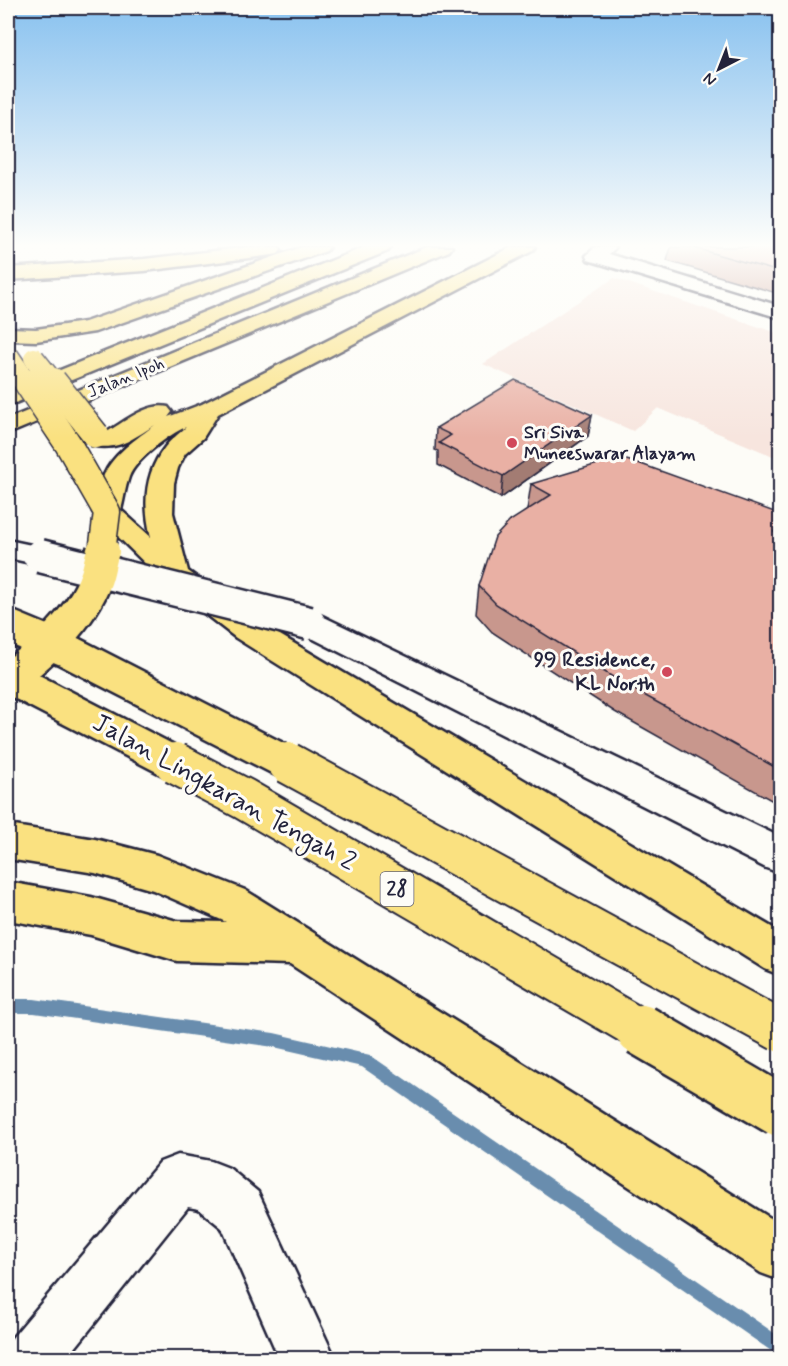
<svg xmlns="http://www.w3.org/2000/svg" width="788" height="1366" viewBox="0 0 788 1366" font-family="Mynerve,sans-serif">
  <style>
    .built { fill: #f7e5de }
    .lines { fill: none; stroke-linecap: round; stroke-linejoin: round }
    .stream { fill: #698dae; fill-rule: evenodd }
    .minor-casing { stroke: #22223b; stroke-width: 5 }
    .trunk-casing { stroke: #22223b; stroke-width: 5 }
    .minor { fill: #fdfcf7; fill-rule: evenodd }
    .trunk { fill: #fae180; fill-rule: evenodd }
    .minor-bridge-casing { stroke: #22223b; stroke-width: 37; stroke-linecap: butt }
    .trunk-bridge-far4-casing { stroke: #22223b; stroke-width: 23; stroke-linecap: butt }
    .trunk-bridge-far3-casing { stroke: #22223b; stroke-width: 29; stroke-linecap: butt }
    .trunk-bridge-far2-casing { stroke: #22223b; stroke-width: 37; stroke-linecap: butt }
    .trunk-bridge-far1-casing { stroke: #22223b; stroke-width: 44; stroke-linecap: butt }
    .trunk-bridge-casing { stroke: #22223b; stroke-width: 55; stroke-linecap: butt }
    .minor-bridge { stroke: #fdfcf7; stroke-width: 32 }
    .trunk-bridge-far4 { stroke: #fae180; stroke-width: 20 }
    .trunk-bridge-far3 { stroke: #fae180; stroke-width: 26 }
    .trunk-bridge-far2 { stroke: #fae180; stroke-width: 32 }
    .trunk-bridge-far1 { stroke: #fae180; stroke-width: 40 }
    .trunk-bridge { stroke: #fae180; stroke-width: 50 }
    .wall { fill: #c8978d; stroke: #22223b; stroke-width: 1.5 }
    .shaded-wall { fill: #a37b73; stroke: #22223b; stroke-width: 1.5 }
    .building { fill: #e9b0a4; stroke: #22223b; stroke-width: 1.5 }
    .poi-dot { fill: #d1495b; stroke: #fdfcf7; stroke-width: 2 }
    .labels { text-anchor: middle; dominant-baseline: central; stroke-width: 6; stroke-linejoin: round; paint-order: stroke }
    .far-street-label { font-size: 18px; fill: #22223b; stroke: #fdfcf7 }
    .far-poi-label { font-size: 18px; font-weight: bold; fill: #22223b; stroke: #fdfcf7; text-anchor: start }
    .shield { fill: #fdfcf7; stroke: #646373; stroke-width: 1.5 }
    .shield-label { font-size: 20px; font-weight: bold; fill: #22223b }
    .poi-label { font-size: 21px; font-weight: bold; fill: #22223b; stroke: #fdfcf7; text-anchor: end }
    .near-street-label { font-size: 26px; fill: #22223b; stroke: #fdfcf7 }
  </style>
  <rect width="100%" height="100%" fill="#fdfcf7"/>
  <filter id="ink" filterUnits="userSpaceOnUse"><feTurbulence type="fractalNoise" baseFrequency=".0167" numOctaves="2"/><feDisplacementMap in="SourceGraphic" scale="12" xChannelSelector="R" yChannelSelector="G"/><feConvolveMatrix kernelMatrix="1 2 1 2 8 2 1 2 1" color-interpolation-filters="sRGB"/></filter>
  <g filter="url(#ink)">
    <path class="built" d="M614,278L780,334V459L658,408L633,431L483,364Z"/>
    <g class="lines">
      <path class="stream" d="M8,999H34L274,1033L370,1055L780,1337V1356L774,1353L362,1067L274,1047L34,1013H8Z"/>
      <g class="minor-casing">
        <g id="minor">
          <path d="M595,247H616L609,254L780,306V318L588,260L586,256Z"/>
          <path d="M8,540L50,549L54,556L50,563L40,565L8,558Z"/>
          <path d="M309,612L320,615L780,837V873L766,868L298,631L294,623L298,615Z"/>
          <path d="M178,1155L211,1161L229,1168L258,1192L335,1358H279L222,1228L199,1209L188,1207L67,1358H8V1349L12,1338L160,1162Z"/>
        </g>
      </g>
      <g class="trunk-casing">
        <g id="trunk">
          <path d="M249,247H279L281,250L278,254L272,255L144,271L8,280V268L144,259Z"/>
          <path d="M302,247H329L326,251L95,332L36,341L8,340V328L36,329L85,322Z"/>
          <path d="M365,247H391L388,251L8,406V391Z"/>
          <path d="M427,247H452L449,251L8,434V419Z"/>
          <path d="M512,247H535L532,251L218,414L203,438L185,454L178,468L174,483L173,513L188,571L258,622L780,932V975L765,969L236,638L165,583L93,512C97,500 99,486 104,475C113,454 137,438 155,425C133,438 118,452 91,445L84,435L87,430L96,428L107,432C124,422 148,402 168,407L172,412L168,417L202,404ZM186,427C179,434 171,439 165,447C144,474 143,505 151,537L121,510C124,499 125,488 129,477C135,460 169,434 186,427Z"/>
          <path d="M8,825L95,839L157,855L245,890L780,1224V1280L761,1273L290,964L177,961L91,935L8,920V882L91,897L177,921L226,922L153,890L95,873L8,859Z"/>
        </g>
      </g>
      <use href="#minor" class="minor"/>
      <use href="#trunk" class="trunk"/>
      <g class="minor-bridge-casing">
        <path id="minor-bridge" d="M40,556L309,623"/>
      </g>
      <g class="trunk-bridge-far4-casing">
        <g id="trunk-bridge-far4">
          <path d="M8,355L27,383"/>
          <path d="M34,358L54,383"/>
        </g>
      </g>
      <g class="trunk-bridge-far3-casing">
        <g id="trunk-bridge-far3">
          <path d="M26,381L68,444L107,512L102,552"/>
          <path d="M53,381L96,435"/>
        </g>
      </g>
      <g class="trunk-bridge-far2-casing">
        <g id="trunk-bridge-far2">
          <path d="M8,626L66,650L291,765"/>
          <path d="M8,677L178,765"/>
          <path d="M8,680C41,653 81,620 96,578C99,570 100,560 103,551"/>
        </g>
      </g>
      <g class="trunk-bridge-far1-casing">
        <g id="trunk-bridge-far1">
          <path d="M175,763L244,799L644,1032"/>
          <path d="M288,763L780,1031"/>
        </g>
      </g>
      <g class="trunk-bridge-casing">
        <path id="trunk-bridge" d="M641,1030L780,1111"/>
      </g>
      <use href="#minor-bridge" class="minor-bridge"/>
      <use href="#trunk-bridge-far4" class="trunk-bridge-far4"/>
      <use href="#trunk-bridge-far3" class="trunk-bridge-far3"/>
      <use href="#trunk-bridge-far2" class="trunk-bridge-far2"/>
      <use href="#trunk-bridge-far1" class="trunk-bridge-far1"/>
      <use href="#trunk-bridge" class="trunk-bridge"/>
    </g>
    <g class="wall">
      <path d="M671,247H780V294L667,261Z"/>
      <path d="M592,415L588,436L501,498L438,465V451L435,450L436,428Z"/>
      <path d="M531,484L780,535V805L615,712L492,632L476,614L479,586L527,510Z"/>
    </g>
    <g class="shaded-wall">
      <path d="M592,415L588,436L501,498L503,476Z"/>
      <path d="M780,521V524L772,543L774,532Z"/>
    </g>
    <g class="building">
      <path d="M691,247H780V272Z"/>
      <path d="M515,380L592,415L503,476L439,443L451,435L436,428Z"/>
      <path d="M618,458L638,463L780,514V521L774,532L780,535V770L624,684L496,604L479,586L495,537L510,521L551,495L531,484Z"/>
    </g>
  </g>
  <linearGradient id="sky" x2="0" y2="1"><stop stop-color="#88c1ef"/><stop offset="0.56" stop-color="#fefefb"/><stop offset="1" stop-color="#fefefb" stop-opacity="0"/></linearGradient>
  <rect width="788" height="438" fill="url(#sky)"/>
  <g class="poi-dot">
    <circle cx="512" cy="443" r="6"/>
    <circle cx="667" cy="672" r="6"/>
  </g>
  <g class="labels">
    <g class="far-street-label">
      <text transform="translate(126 378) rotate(-22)">Jalan Ipoh</text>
    </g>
    <g class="far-poi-label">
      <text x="524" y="433">Sri Siva<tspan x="524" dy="21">Muneeswarar Alayam</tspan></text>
    </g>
    <rect class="shield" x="380.5" y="872" width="33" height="34" rx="4.5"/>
    <g class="shield-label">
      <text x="397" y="889">28</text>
    </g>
    <g class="poi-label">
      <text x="655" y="660">99 Residence,<tspan x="655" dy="24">KL North</tspan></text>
    </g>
    <g class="near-street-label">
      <text transform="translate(224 793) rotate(29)">Jalan Lingkaran Tengah 2</text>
    </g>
  </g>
  <rect width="788" height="1366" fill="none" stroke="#fdfcf7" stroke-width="30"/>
  <rect x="15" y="15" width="758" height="1336" fill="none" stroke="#22223b" stroke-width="2" filter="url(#ink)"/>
  <g transform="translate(719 69) rotate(222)" stroke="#fdfcf7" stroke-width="4.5" paint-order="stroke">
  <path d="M0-4.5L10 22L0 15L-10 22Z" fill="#22223b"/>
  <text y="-9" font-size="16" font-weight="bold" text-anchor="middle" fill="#22223b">N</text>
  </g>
</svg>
